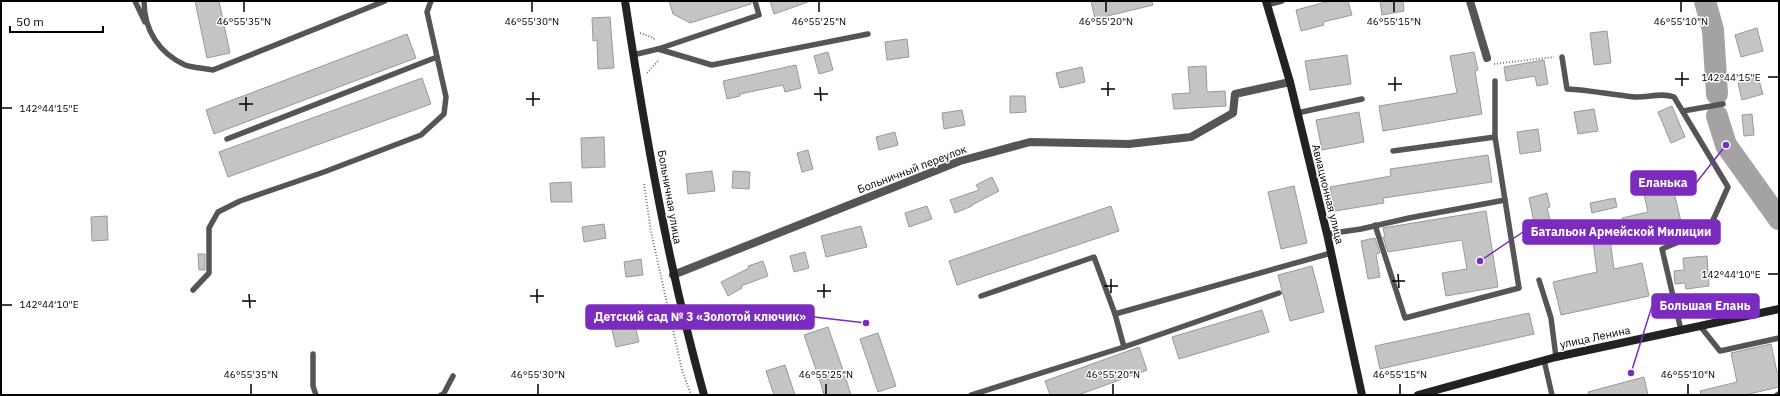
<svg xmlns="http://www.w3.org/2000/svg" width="1780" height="396" viewBox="0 0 1780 396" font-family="'IBM Plex Sans',sans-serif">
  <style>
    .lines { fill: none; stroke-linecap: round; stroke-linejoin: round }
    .river { stroke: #a3a3a3; stroke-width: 22 }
    .building { fill: #c4c4c4; stroke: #999 }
    .path { stroke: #777; stroke-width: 2; stroke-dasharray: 1 2; stroke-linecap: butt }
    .lane { stroke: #555; stroke-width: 5.5 }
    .street { stroke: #555; stroke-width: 8 }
    .secondary { stroke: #222; stroke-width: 8 }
    .ticks { fill: none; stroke: #000; stroke-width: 1.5 }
    .labels { text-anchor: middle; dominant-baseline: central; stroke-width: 3; stroke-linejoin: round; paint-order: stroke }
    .street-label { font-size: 11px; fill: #000; stroke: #fff }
    .ticks-label { font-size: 10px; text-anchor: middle; fill: #000; stroke: #fff; stroke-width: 3; stroke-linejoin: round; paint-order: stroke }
    .leader { fill: none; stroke: #7b2cbf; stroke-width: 1.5 }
    .callout-dot { fill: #7b2cbf; stroke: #fff; stroke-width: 1.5 }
    .callout { fill: #7b2cbf; stroke: #7b2cbf; stroke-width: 1.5 }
    .callout-label { font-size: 12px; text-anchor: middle; font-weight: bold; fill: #fff }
  </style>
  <rect width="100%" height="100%" fill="#fff"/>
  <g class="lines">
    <g class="river">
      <path d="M1705,1L1713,30L1717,94"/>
      <path d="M1717,116L1726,145L1779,219"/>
    </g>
  </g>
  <g class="building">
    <path d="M195,1H219L230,53L207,58Z"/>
    <path d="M669,1H751V4L690,23L673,14Z"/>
    <path d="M770,1H808V2L774,14Z"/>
    <path d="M1091,1H1152L1153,5L1095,19Z"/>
    <path d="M1330,1H1348L1352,15L1323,22L1324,25L1301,31L1296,10Z"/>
    <path d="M1380,1H1403L1404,11L1382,15Z"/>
    <path d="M610,17L614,68L598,69L597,40L593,41L592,18Z"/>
    <path d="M1757,28L1763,51L1741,57L1735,35Z"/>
    <path d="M1607,31L1611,63L1594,65L1590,33Z"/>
    <path d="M407,34L416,58L214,134L206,110Z"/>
    <path d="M907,39L909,57L887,60L885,42Z"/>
    <path d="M828,52L833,70L819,74L814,56Z"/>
    <path d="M1474,52L1478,70L1475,71L1482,114L1383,131L1379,106L1457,93L1450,56Z"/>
    <path d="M1347,55L1351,84L1310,90L1305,61Z"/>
    <path d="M1544,60L1548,84L1537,86L1535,76L1506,81L1504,67Z"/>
    <path d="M796,65L801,88L785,92L783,85L740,94V96L727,99L723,81Z"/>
    <path d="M1206,66L1207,92L1225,91L1226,106L1174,109L1172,94L1190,93L1188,67Z"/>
    <path d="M1082,67L1085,82L1060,88L1056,73Z"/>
    <path d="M1758,77L1763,94L1742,100L1738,83Z"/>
    <path d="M422,78L431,104L228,177L219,152Z"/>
    <path d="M1010,96H1025L1026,112L1010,113Z"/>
    <path d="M1672,106L1685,137L1671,143L1658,112Z"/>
    <path d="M1594,109L1598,131L1578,134L1574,112Z"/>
    <path d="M962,110L965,125L944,129L942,113Z"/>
    <path d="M1359,112L1364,142L1322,150L1316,120Z"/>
    <path d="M1752,114L1754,135L1744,136L1742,115Z"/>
    <path d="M1538,129L1541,151L1520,154L1517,132Z"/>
    <path d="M895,132L898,145L879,150L876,137Z"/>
    <path d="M604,137L605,167L582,168L581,138Z"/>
    <path d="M808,150L813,169L802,172L797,153Z"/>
    <path d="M1488,155L1492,182L1383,198L1384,203L1335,211L1330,187L1391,176L1390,169Z"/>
    <path d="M712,171L715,191L688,194L686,174Z"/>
    <path d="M733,171L750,172L749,189L732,188Z"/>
    <path d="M992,177L999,191L972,205V206L955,213L950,200L979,190L976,185Z"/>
    <path d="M571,182L572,202H551L550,183Z"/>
    <path d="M1672,184L1683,230L1627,242L1622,218L1648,212L1643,190Z"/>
    <path d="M1294,186L1307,243L1281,249L1268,192Z"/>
    <path d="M1547,193L1550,207L1547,208L1555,238L1538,242L1529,198Z"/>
    <path d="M1615,198L1617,207L1592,213L1590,203Z"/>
    <path d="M927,206L932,219L909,227L905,213Z"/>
    <path d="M1111,206L1119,231L957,285L949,261Z"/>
    <path d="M1486,211L1498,287L1446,296L1442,273L1467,269L1462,240L1388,252L1383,237H1385L1383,228Z"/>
    <path d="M107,216L108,240L92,241L91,217Z"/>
    <path d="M604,224L606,238L584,242L582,227Z"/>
    <path d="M861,226L867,247L826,257L821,236Z"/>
    <path d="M1375,238L1380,253L1376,254L1380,277L1368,279L1361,241Z"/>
    <path d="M1610,239L1614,269L1642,263L1649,296L1561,315L1553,282L1597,272L1593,242Z"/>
    <path d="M805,252L809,268L794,272L790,256Z"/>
    <path d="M198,254H205V270H199Z"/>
    <path d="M1707,256L1709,286L1686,289L1685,283L1675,284L1674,271L1684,270L1683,258Z"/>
    <path d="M641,259L643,275L626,277L624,262Z"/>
    <path d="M763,261L768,276L741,286L742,288L728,296L721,282L749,268L748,266Z"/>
    <path d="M1312,266L1324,312L1290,321L1278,275Z"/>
    <path d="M1262,310L1269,332L1179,359L1172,337Z"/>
    <path d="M1529,313L1534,334L1380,369L1375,346Z"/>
    <path d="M634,321L639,342L616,347L611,326Z"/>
    <path d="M828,327L844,373L851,395H824L820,381L804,335Z"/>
    <path d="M878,333L896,386L878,392L860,339Z"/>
    <path d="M1771,344L1777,372H1779V387L1745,395H1701L1700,391L1737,382L1731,353Z"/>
    <path d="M1139,347L1147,370L1078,395H1050L1045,381Z"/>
    <path d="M785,365L795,395H774L766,371Z"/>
    <path d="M1644,377L1648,395H1589L1588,392Z"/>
  </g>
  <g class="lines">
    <g class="path">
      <path d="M640,33L654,38V40"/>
      <path d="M1494,64L1554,57"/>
      <path d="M647,73L658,61V59"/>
      <path d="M644,184L651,232L682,370L691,395"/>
    </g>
    <g class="lane">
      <path d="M135,1L145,22"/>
      <path d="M144,1C144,30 159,53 185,65C193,68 204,68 213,70L385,1"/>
      <path d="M1267,5L1282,1"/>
      <path d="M658,49L712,65L868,34"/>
      <path d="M633,55L658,49L759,15L755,1"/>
      <path d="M1562,57L1567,89C1590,90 1612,95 1635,97C1648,98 1661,92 1674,97L1728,187L1709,229L1662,249L1681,330"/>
      <path d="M1683,111L1723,104"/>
      <path d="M1297,113L1362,99"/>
      <path d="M227,139L437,57"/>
      <path d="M1393,151L1495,137"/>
      <path d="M1375,225L1405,318L1519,288L1495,137V81"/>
      <path d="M1327,234L1361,229L1409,218L1505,200"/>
      <path d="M1539,280L1551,318L1556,357"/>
      <path d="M193,290L209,273V228L218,212L240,201L324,172L421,135L444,114L446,97L427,12L431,1"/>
      <path d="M981,296L1094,257L1115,314L1331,253"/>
      <path d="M1115,314L1124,347L1279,293"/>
      <path d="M1700,326L1720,351L1779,338"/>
      <path d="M313,354V386L316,395"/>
      <path d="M1544,360L1552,395"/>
      <path d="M441,395H443L453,376"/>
      <path d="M971,395L1124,347"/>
      <path d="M1777,395L1779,394"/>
    </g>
    <g class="street">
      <path d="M1470,1L1487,58"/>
      <path d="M673,275L960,161L1030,142L1129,144L1191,137L1233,113L1235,94L1290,82"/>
    </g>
    <g class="secondary">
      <path d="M625,1C645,133 668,266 704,395"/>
      <path d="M1266,1L1290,82L1327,234L1362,395"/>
      <path d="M1418,395L1556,357L1779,309"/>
    </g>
  </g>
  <path class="ticks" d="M244,2V12M532,2V12M819,2V12M1106,2V12M1394,2V12M1681,2V12M1682,72V86M1395,77V91M1768,77H1778M1675,79H1689M1108,82V96M1388,84H1402M820,87L821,101M1101,89H1115M533,92V106M814,94H828M246,97V111M526,99H540M239,104H253M2,108H12M1398,274L1399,288M1768,274H1778M1111,279V293M1392,281H1405M824,284V298M1104,286H1118M537,289V303M817,291H831M249,294L250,308M530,296H544M242,301H256M2,305H12M251,384V394M538,384V394M826,384V394M1113,384V394M1400,384V394M1688,384V394"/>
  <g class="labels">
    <g class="street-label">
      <text transform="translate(912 169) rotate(-21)">Больничный переулок</text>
      <text transform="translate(1328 194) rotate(76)">Авиационная улица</text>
      <text transform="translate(670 197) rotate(80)">Больничная улица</text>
      <text transform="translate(1595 337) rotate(-12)">улица Ленина</text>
    </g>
  </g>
  <g class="ticks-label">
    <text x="244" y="25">46°55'35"N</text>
    <text x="532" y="25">46°55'30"N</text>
    <text x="819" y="25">46°55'25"N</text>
    <text x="1106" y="25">46°55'20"N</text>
    <text x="1394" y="25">46°55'15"N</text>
    <text x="1681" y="25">46°55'10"N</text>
    <text x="1731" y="81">142°44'15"E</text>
    <text x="49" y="112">142°44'15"E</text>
    <text x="1731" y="278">142°44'10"E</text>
    <text x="49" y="308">142°44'10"E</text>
    <text x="251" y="378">46°55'35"N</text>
    <text x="538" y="378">46°55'30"N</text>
    <text x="826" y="378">46°55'25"N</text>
    <text x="1113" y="378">46°55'20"N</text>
    <text x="1400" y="378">46°55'15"N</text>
    <text x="1688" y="378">46°55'10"N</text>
  </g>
  <path class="leader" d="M1726 145L1696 183M1480 261L1523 232M1631 373L1652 306M866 323L814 317"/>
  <g class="callout-dot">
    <circle cx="1726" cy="145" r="4"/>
    <circle cx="1480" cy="261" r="4"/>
    <circle cx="1631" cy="373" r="4"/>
    <circle cx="866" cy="323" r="4"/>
  </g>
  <g class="callout">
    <rect x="1631" y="171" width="65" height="24" rx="4"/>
    <rect x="1523" y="220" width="197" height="24" rx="4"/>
    <rect x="1652" y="294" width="107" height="24" rx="4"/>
    <rect x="586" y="305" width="228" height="24" rx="4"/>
  </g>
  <g class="callout-label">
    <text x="1663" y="187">Еланька</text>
    <text x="1621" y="236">Батальон Армейской Милиции</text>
    <text x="1705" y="310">Большая Елань</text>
    <text x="700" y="321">Детский сад № 3 «Золотой ключик»</text>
  </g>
  <rect width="1780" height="396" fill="none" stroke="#000000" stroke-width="4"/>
  <path d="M10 26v6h93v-6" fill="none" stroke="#000000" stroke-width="2"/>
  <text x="16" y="26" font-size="12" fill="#000000" stroke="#ffffff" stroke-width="3" paint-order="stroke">50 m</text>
</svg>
